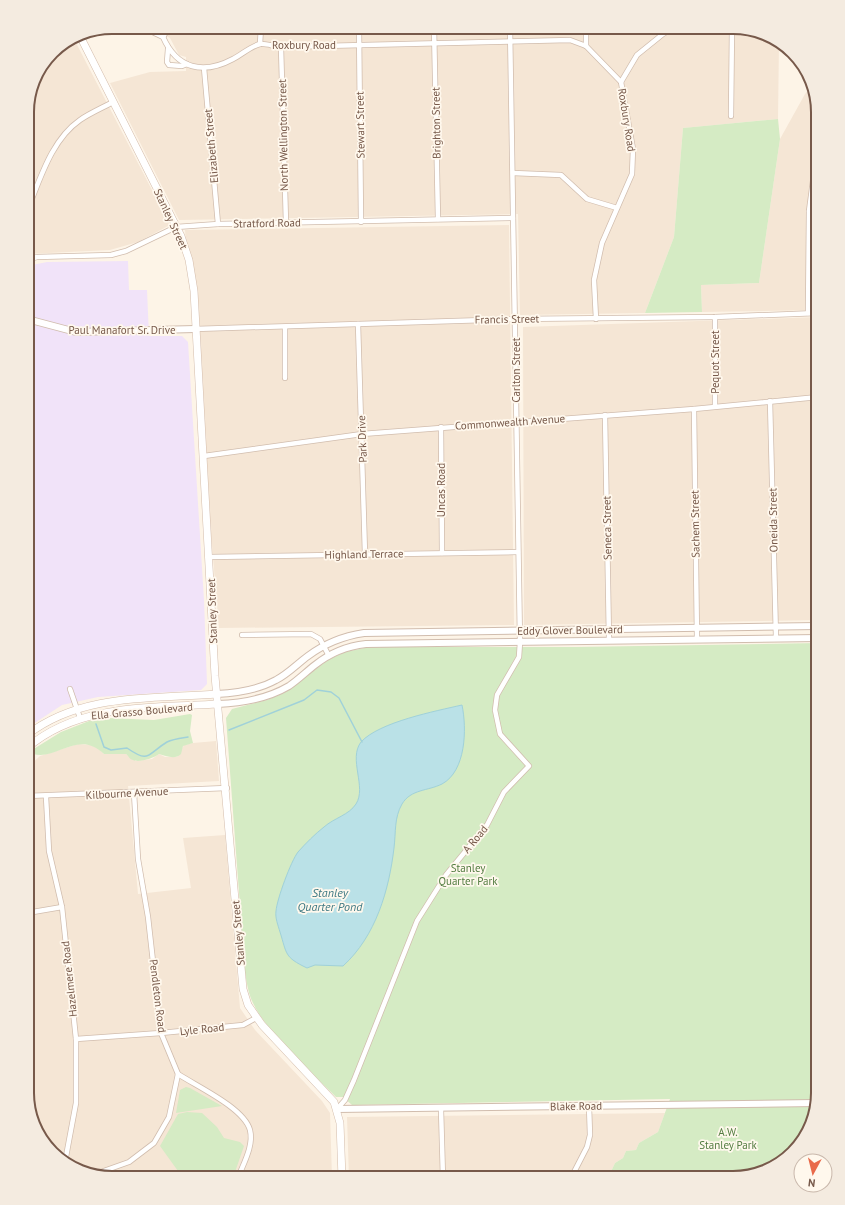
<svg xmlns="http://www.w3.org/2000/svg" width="845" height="1205" viewBox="0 0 845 1205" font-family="'PT Sans',sans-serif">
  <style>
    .residential { fill: #f5e6d5 }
    .education { fill: #f1e3f9 }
    .green { fill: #d5ebc4 }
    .water { fill: #bae1e7; stroke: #a0d1d9 }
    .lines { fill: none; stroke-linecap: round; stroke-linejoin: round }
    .stream { stroke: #a0d1d9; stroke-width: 1.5 }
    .minor-casing { stroke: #d1bdae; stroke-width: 6 }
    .tertiary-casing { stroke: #d1bdae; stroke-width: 8 }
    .secondary-casing { stroke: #d4bdac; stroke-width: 8 }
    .minor { stroke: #fff; stroke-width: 4.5 }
    .tertiary { stroke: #fff; stroke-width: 6 }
    .secondary { stroke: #fff; stroke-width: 7 }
    .labels { text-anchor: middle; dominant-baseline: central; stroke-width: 3.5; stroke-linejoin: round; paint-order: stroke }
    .street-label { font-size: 11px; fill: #77594a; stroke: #fff8ed }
    .park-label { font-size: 11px; fill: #547d42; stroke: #fff8ed }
    .water-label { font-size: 12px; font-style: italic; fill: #407a84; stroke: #fff8ed }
    .rim { fill: none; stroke: #77594a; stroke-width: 2 }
  </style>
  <rect width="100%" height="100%" fill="#fdf4e7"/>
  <g class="residential">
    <path d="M149,27H739L776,38L779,42L778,119L683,128L674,237L645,313L520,315L518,214L179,220L110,83L150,72L186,71V57L179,55L170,38Z"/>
    <path d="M73,37L170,225L138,242L110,250L27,254V106L36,74L56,48Z"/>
    <path d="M811,87L818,112V310L702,312L701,285L759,283L780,139L805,94Z"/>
    <path d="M509,225L514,625L219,628L185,230Z"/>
    <path d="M818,317V620L524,625L523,327Z"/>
    <path d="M216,741L219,781L128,786L138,894L191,888L183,838L225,835L240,1008L255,1030L322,1101L330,1113L332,1178H106L69,1167L38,1136L27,1093V768L40,756L78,744L91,745L97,747L104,754H126L136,761L152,759L159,754L165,757H177L184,745L193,743Z"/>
    <path d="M665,1113L658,1132L639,1143L636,1150L626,1151L623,1158L615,1163L608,1178H349L347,1117Z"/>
  </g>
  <path class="education" d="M128,261L129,290H147L149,336H182L188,342L204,600L207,684L201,690L98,697L62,705L27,728V266L47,262Z"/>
  <g class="green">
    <path d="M778,119L780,139L759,283L701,285L702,312L645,313L674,237L683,128Z"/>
    <path d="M818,643V1094L807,1135L776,1167L734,1178H608L615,1163L623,1158L626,1151L636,1150L639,1143L658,1132L670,1099L352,1105L343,1097H336C311,1072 267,1033 253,1003C248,993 247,983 245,973L226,718L232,709L267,700L284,693L328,660L345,652L369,647H576Z"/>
    <path d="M190,714L192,715L190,731L193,743L183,746L181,754C175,760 166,756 159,754C154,758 139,763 133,760C129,759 129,756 126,754H104C78,729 57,761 33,754L32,750L61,732L89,721L108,718L154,720Z"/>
    <path d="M186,1087L190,1088L222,1106L176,1113L180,1090Z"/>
    <path d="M187,1112L202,1113L217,1127L224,1138L240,1142L244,1146L233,1178H183L160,1146L178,1114Z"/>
  </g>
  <path class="water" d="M462,705C467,729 466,771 442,784C428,791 411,789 402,804C394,818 396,832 394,848C389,890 376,936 343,966L315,965L307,968C284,957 287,954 280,932C278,925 275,918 276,911C277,899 291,861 298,852C306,843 315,834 324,827C334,818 349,815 356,804C367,787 348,759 361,742C379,722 436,711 462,705Z"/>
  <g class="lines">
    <g class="stream">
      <path d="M96,724L104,747L111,750L127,748C150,764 147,754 167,742C173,739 182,738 188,737"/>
      <path d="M229,730L304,700L317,690L331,692L339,698L362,742"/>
    </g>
    <g class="minor-casing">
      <g id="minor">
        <path d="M142,27L163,37C177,69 203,75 233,59C241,55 251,46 260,44C266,43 275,47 281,47L570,40L586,46L621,82L633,149L632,174L602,243L594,280L596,319"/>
        <path d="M359,27L361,222"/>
        <path d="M434,27L438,219"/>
        <path d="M586,27V46"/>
        <path d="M163,37L169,27"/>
        <path d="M260,44L261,27"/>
        <path d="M281,47L286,223"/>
        <path d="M168,49L167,62L169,65L182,66L187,64"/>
        <path d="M204,68L218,224"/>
        <path d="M621,82L637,55L663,34L675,27"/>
        <path d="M731,116L732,27"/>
        <path d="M513,173L561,175L587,199L617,208"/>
        <path d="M27,211C40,180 51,140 80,120C90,113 102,108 113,102"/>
        <path d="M809,211H818"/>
        <path d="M27,260L37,257L111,255L126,251L176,227L218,224L513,218"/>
        <path d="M808,313L809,211L818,143"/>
        <path d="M715,317V406"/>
        <path d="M358,324L365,554"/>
        <path d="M285,327V378"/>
        <path d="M195,329L516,319L715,317L818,313"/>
        <path d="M770,401L776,638"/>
        <path d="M694,409L697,639"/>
        <path d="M605,415L609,640"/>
        <path d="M441,427L442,553"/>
        <path d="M204,456L362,434L694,409L818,397"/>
        <path d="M210,557L518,552"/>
        <path d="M242,635L311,634L320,639L329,656"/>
        <path d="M70,689L80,718"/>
        <path d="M27,796L227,788"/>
        <path d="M46,797L49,851L62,907L76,1039V1103L65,1162"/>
        <path d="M27,913L62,907"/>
        <path d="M76,1039L161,1033L243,1025L256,1018"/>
        <path d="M178,1074C198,1087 244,1108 250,1130C254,1146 243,1164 238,1178"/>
        <path d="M337,1109L345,1100L354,1080L417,921L446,875L487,825L504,792L529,766L500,734L495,710L497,695L519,657L520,642L510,27"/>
        <path d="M441,1109L443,1178"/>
        <path d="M90,1173H98L129,1162L154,1143L169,1117L178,1074L161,1033L148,917L138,859L134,793"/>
        <path d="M571,1178L587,1147L590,1135L589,1106"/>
      </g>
    </g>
    <g class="tertiary-casing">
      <g id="tertiary">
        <path d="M27,319L76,332L195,329"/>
        <path d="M217,694C237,693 258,690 276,680C288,674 297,664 308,656C324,644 344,636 364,633L818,626"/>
        <path d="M218,704C243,703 267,699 289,686C298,680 306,672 315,665C330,653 348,646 366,644L818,638"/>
        <path d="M337,1109L815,1103"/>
      </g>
    </g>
    <g class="secondary-casing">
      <g id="secondary">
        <path d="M79,34L181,236L189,260L194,291L215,676L243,989L248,1005L262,1025L334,1102L340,1123L342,1178"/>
        <path d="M27,735C81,693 152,699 217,694"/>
        <path d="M27,748C79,703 153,708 218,704"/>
      </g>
    </g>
    <use href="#minor" class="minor"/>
    <use href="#tertiary" class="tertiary"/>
    <use href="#secondary" class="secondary"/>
  </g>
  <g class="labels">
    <g class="street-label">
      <text x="304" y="45">Roxbury Road</text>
      <text transform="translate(627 120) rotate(81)">Roxbury Road</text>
      <text transform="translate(436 123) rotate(-91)">Brighton Street</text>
      <text transform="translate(360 125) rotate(-91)">Stewart Street</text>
      <text transform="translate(283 135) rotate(-91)">North Wellington Street</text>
      <text transform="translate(211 146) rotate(-95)">Elizabeth Street</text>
      <text transform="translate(171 219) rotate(65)">Stanley Street</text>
      <text transform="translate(267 223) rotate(-1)">Stratford Road</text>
      <text transform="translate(507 319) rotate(-1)">Francis Street</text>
      <text x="122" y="330">Paul Manafort Sr. Drive</text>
      <text transform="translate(715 362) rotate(-90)">Pequot Street</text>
      <text transform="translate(516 370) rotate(-90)">Carlton Street</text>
      <text transform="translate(510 422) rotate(-4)">Commonwealth Avenue</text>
      <text transform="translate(362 439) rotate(-92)">Park Drive</text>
      <text transform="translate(441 490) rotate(-90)">Uncas Road</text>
      <text transform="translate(773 520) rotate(-91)">Oneida Street</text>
      <text transform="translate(695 524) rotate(-91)">Sachem Street</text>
      <text transform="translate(607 528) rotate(-91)">Seneca Street</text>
      <text transform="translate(364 554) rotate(-1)">Highland Terrace</text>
      <text transform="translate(212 611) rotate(-92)">Stanley Street</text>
      <text transform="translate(570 630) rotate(-1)">Eddy Glover Boulevard</text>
      <text transform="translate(142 711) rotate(-5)">Ella Grasso Boulevard</text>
      <text transform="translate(127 793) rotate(-3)">Kilbourne Avenue</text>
      <text transform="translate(475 839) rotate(-50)">A Road</text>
      <text transform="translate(238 933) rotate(-95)">Stanley Street</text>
      <text transform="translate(69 979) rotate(-96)">Hazelmere Road</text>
      <text transform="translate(158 996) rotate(83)">Pendleton Road</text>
      <text transform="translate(202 1029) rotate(-6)">Lyle Road</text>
      <text transform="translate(576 1106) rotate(-1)">Blake Road</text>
    </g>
    <g class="park-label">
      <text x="468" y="868">Stanley<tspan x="468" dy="13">Quarter Park</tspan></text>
      <text x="728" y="1132">A.W.<tspan x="728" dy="13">Stanley Park</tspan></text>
    </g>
    <g class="water-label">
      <text x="330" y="892">Stanley<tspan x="330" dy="14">Quarter Pond</tspan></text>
    </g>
  </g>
  <path d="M0 0H845V1205H0ZM112 34H733A78 78 0 0 1 811 112V1093A78 78 0 0 1 733 1171H112A78 78 0 0 1 34 1093V112A78 78 0 0 1 112 34Z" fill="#f4ebe0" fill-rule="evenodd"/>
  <path class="rim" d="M112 34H733A78 78 0 0 1 811 112V1093A78 78 0 0 1 733 1171H112A78 78 0 0 1 34 1093V112A78 78 0 0 1 112 34Z"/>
  <g transform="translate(813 1173) rotate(187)"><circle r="19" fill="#fff8ed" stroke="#c9b8ac"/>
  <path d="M0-3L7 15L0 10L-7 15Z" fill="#e96a4a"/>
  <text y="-6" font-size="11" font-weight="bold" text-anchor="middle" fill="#77594a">N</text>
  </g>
</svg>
